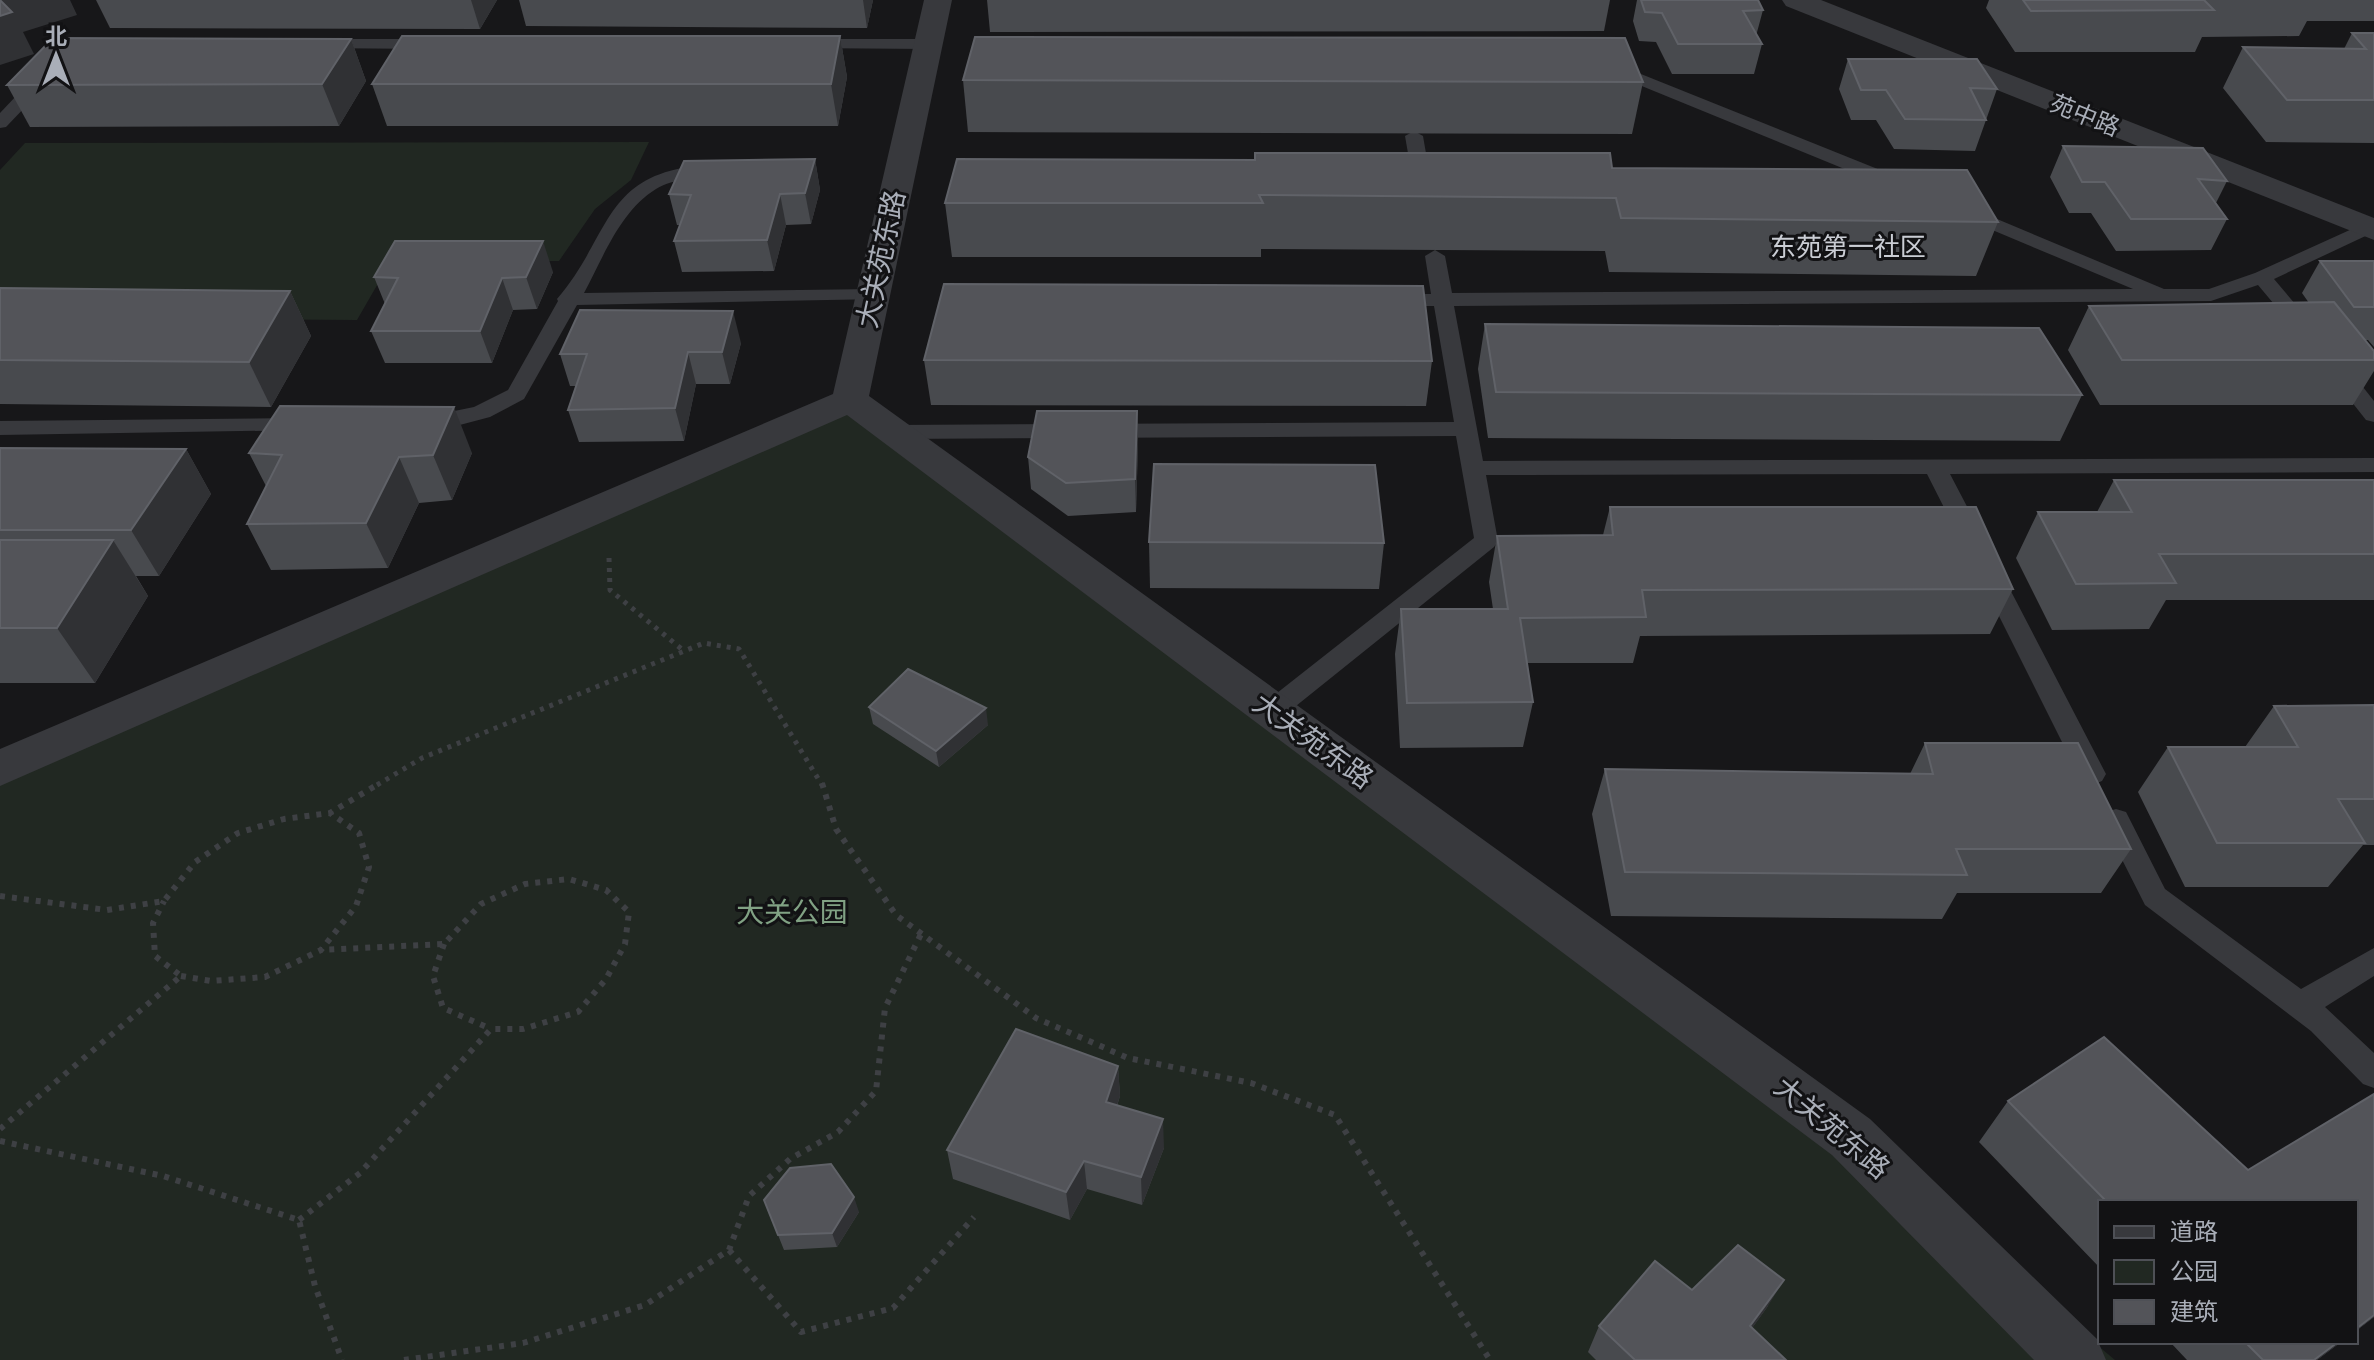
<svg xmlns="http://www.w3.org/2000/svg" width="2374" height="1360" viewBox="0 0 2374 1360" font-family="'DM Sans','Noto Sans SC',sans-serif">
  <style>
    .green { fill: #212822 }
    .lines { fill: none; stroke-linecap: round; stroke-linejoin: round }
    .path-far1 { stroke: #3e4044; stroke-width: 5; stroke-dasharray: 4 6; stroke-linecap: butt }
    .path { stroke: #3e4044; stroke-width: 6; stroke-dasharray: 5 7; stroke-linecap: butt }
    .service { fill: #38393d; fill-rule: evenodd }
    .minor { fill: #38393d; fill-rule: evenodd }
    .wall { fill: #484a4e }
    .shaded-wall { fill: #303134 }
    .building { fill: #535459; stroke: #606268; stroke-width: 2 }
    .labels { text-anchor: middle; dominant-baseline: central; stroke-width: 6; stroke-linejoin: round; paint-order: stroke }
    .far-street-label { font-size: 24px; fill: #a9aeb8; stroke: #121214 }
    .far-quarter-label { font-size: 26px; fill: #cacdd4; stroke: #121214 }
    .street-label { font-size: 28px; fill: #a9aeb8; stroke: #121214 }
    .park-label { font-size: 28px; fill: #81a284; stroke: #121214 }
  </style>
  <rect width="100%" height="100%" fill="#171719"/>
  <g class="green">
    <path d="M649,142L631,180L595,209L559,261H391L357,320L0,317V170L25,143Z"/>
    <path d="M850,400L1851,1137L2115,1360H0V768Z"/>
  </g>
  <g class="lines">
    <g class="path-far1">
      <path d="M609,558L610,590L684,651"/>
      <path d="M377,785L422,758L704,643L739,649L822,785"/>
    </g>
    <g class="path">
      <path d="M822,783L836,829L896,915L1036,1018L1128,1058L1251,1083L1335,1115L1490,1360"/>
      <path d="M0,896L107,910L164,901L195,862L238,833L284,819L330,813L380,783"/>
      <path d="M444,944L433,976L443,1008L491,1029"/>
      <path d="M181,976L211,981L265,977L321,950L356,906L369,867L359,833L330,813"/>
      <path d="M0,1129L181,976L155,956L153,923L164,901"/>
      <path d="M0,1141L163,1176L299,1220L315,1286L342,1360"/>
      <path d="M299,1220L360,1173L491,1029H523L578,1012L606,979L625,944L629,912L606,890L569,879L525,884L481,904L444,944L321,950"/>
      <path d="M729,1250L801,1332L893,1308L974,1217"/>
      <path d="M404,1360L523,1343L645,1305L729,1250L749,1196L790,1159L838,1132L876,1091L885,1008L921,934"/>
    </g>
    <g class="service">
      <path d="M318,39H431L439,44L431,49L312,48L310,44L312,40Z"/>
      <path d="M806,39H928L936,44L928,49L800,48L798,44Z"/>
      <path d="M1611,62L1900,178L1902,182L1900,186H1886L1605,71L1602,67Z"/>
      <path d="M42,74L48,75L51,79L48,83L6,127L0,128V113L36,75Z"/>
      <path d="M1414,131L1423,136L1432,188L1423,194L1414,188L1405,136Z"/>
      <path d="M711,165L720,171L718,175C697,180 675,177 656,189C620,211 603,258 584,293L873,289L883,295L880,299L577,305L524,399L490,417L437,431L415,429L412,424L415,419L474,407L508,390L558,301L557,299C613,234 602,170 711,165Z"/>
      <path d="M1966,206L2164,289H2209L2255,273L2374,219V232L2274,279L2318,331L2307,337L2300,335L2258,285L2211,301L1454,306L1483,461L2374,458V472L1950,474L1984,539L1980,545H1964L1960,539L1927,474L1486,475L1498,541L1494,547L1281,718L1272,721L1263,718L1259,711L1263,704L1474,538L1456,436L894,439L886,437L883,432L886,427L894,425L1454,422L1434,306H1389L1379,300L1389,294H1431L1425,256L1435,250L1445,256L1452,293L2133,289L1959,216L1956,212L1959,208Z"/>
      <path d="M2336,361L2344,363L2374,401V422L2366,420L2325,368Z"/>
      <path d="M300,418L308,420L311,425L308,430L0,435V421Z"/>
      <path d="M1990,566L1999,568L2002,574L2106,774L2102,781L2092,785L2082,781L2078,774L1978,574L1981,568Z"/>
      <path d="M2116,809L2126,812L2165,889L2301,989L2374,948V976L2325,1007L2374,1053V1088L2363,1084L2311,1031L2145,905L2102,820L2106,812Z"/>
    </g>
    <g class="minor">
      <path d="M924,0H952L869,396L1870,1119L2097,1339L2106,1360H2034L1832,1155L847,415L0,786V749L833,394Z"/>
      <path d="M1782,0H1821L2374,218V240L1786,6Z"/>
    </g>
  </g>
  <g class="wall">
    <path d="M96,0H497L480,29L110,28Z"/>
    <path d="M519,0H873L867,28L526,26Z"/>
    <path d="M987,0H1610L1604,31L990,32Z"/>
    <path d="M1637,0H1758L1763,10L1756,36L1762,44L1754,74H1672L1656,42L1639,41L1633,21Z"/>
    <path d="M1989,0H2374V21H2307L2299,36L2202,37L2195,52H2015L1986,8Z"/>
    <path d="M2352,33H2374V143L2266,142L2223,88L2243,47L2344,49Z"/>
    <path d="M840,36L847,77L838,126H387L372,84Z"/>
    <path d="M351,39L366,81L339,126L30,127L7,85Z"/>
    <path d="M1848,59L1997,89L1975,151L1894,149L1876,120H1851L1839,89Z"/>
    <path d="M963,80L1643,82L1632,134L968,132Z"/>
    <path d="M2063,146L2227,181L2216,203L2227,219L2211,250L2116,251L2091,213H2069L2050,177Z"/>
    <path d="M815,159L820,190L811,224L786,225L774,271L682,272L674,241L680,225H677L669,194Z"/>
    <path d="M1255,160L1612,168L1998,222L1976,276L1609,272L1605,251L1261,249V257H952L945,203Z"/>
    <path d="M2320,261H2374V347L2368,340H2365L2374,351V371L2353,405H2100L2068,350L2089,306L2309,303L2302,293Z"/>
    <path d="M553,272L537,309L513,310L492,363H385L371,331L385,304L374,277Z"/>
    <path d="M0,288L290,291L311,336L271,407L0,404Z"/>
    <path d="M1485,324L2082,395L2060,441L1488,438L1478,369Z"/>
    <path d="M741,343L730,384H696L684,441L579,442L568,410L576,386H570L560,354Z"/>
    <path d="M924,360L1432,361L1426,406L931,405Z"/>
    <path d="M1137,411L1138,443L1136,512L1068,516L1031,489L1028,457Z"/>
    <path d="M0,448L186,449L211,494L159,576H136L148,596L95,683H0Z"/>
    <path d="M249,453H472L452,500L419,503L388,568L271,570L247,524L266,486Z"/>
    <path d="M2114,480H2374V600H2166L2149,629L2052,630L2016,558L2038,512H2097Z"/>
    <path d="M1610,507L2013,589L1990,634L1640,636L1633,663H1527L1533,702L1523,747L1400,748L1395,654L1401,609H1493L1489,582L1497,536L1603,535Z"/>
    <path d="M1149,542L1384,543L1379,589L1150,588Z"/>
    <path d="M2374,705V845H2363L2328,887H2185L2138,792L2168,747H2245L2274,706Z"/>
    <path d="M869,707L988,725L939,767L873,724Z"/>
    <path d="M1925,743L2131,849L2101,893H1957L1942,919L1611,916L1592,814L1605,769L1910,774Z"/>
    <path d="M2104,1037L2248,1170L2374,1094V1317L2356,1331V1202H2100V1268L1979,1142L2008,1101Z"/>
    <path d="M1118,1066L1120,1096L1117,1106L1164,1148L1142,1205L1087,1189L1070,1220L953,1179L947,1150Z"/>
    <path d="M764,1200L859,1212L837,1247L784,1250Z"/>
    <path d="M1692,1290L1768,1306L1752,1328L1786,1360H1596L1588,1352L1599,1326Z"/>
    <path d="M2170,1342H2341L2317,1360H2187Z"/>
  </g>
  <g class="shaded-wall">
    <path d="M0,0H70L77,15L23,32L34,54L0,65Z"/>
    <path d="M471,0H497L480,29Z"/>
    <path d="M863,0H873L867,28Z"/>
    <path d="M840,36L847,77L838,126L831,84Z"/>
    <path d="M351,39L366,81L339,126L322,84Z"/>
    <path d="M815,159L820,190L811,224L805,193Z"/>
    <path d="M780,194L786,225L774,271L767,240Z"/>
    <path d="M543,241L553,272L537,309L526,277Z"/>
    <path d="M502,278L513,310L492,363L480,331Z"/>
    <path d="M290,291L311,336L271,407L249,362Z"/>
    <path d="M733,311L741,343L730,384L722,352Z"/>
    <path d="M688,352L696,384L684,441L675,408Z"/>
    <path d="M454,407L472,453L452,500L433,455Z"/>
    <path d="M1137,411L1138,443L1136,512L1135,479Z"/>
    <path d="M186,449L211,494L159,576L131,530Z"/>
    <path d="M399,457L419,503L388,568L366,523Z"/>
    <path d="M113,540L148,596L95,683L57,628Z"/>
    <path d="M986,708L988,725L939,767L936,751Z"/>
    <path d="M1118,1066L1120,1096L1108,1132L1106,1102Z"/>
    <path d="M1163,1119L1164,1148L1142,1205L1141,1177Z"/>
    <path d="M1084,1161L1087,1189L1070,1220L1066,1192Z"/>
    <path d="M854,1197L859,1212L837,1247L832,1233Z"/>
    <path d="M1784,1280L1768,1306L1735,1352L1750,1326Z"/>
    <path d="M2374,1315V1317L2356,1331V1329Z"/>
    <path d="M2338,1342H2341L2317,1360H2314Z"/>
  </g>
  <g class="building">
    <path d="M0,0L12,12L0,16Z"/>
    <path d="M1641,0H1758L1763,10L1743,11L1762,44H1678L1662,13L1645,12Z"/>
    <path d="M2023,0H2204L2214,10L2031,11Z"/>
    <path d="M2352,33H2374V100H2287L2243,47L2366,49Z"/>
    <path d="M402,36H840L831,84H372Z"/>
    <path d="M975,37L1625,38L1643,82L963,80Z"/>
    <path d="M53,38L351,39L322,84L7,85Z"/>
    <path d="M1848,59H1977L1997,89L1970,88L1986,120L1905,119L1886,90H1861Z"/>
    <path d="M2063,146L2203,148L2227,181L2198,179L2227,219H2131L2105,182H2082Z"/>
    <path d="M1255,153H1610L1612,168L1967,170L1998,222L1621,218L1616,198L1259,195L1263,203H945L957,159L1255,160Z"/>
    <path d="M815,159L805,193L780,194L767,240L674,241L691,195L669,194L684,161Z"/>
    <path d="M395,241H543L526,277L502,278L480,331H371L398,278L374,277Z"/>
    <path d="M2320,261H2374V307H2354Z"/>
    <path d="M944,284L1423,286L1432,361L924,360Z"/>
    <path d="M0,288L290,291L249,362L0,360Z"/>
    <path d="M2334,302L2374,351V360H2122L2089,306Z"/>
    <path d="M580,310L733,311L722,352H688L675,408L568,410L587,354H560Z"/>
    <path d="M1485,324L2039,328L2082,395L1496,392Z"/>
    <path d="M280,406L454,407L433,455L399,457L366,523L247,524L282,455L249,453Z"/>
    <path d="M1037,411H1137L1135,479L1066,483L1028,457Z"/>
    <path d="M0,448L186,449L131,530H0Z"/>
    <path d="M1154,464L1375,465L1384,543L1149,542Z"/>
    <path d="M2114,480H2374V554H2159L2176,583L2076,584L2038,512H2132Z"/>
    <path d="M1610,507H1976L2013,589L1642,590L1646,617L1520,618L1533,702L1407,703L1401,609H1508L1497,536L1613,535Z"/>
    <path d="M0,540H113L57,628H0Z"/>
    <path d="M908,669L986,708L936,751L869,707Z"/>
    <path d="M2374,705V799H2338L2365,843H2217L2168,747H2298L2274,706Z"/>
    <path d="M1925,743H2078L2131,849H1956L1967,875L1625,872L1605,769L1933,774Z"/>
    <path d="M1016,1029L1118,1066L1106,1102L1163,1119L1141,1177L1084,1161L1066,1192L947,1150Z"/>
    <path d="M2104,1037L2248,1170L2374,1094V1315L2356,1329V1202H2107L2008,1101Z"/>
    <path d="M831,1164L854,1197L832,1233L778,1235L764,1200L790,1168Z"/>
    <path d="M1738,1245L1784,1280L1750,1326L1786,1360H1635L1599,1326L1655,1261L1692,1290Z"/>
    <path d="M2245,1342H2338L2314,1360H2263Z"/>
  </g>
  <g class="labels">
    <g class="far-street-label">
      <text transform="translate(2085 115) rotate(22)">苑中路</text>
    </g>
    <g class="far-quarter-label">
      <text x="1848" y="247">东苑第一社区</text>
    </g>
    <g class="street-label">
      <text transform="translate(881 259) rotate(-78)">大关苑东路</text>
      <text transform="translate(1313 741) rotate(36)">大关苑东路</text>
      <text transform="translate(1832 1128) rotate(40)">大关苑东路</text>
    </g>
    <g class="park-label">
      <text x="792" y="912">大关公园</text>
    </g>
  </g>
  <rect x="2098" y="1200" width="260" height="144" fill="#121214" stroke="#4e5056" stroke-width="2"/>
  <rect x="2114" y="1226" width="40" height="12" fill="#38393d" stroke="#4e5056" stroke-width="2"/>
  <text x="2170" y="1240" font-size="24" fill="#a9aeb8">道路</text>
  <rect x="2114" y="1260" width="40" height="24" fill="#212822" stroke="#4e5056" stroke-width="2"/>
  <text x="2170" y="1280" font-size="24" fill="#a9aeb8">公园</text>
  <rect x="2114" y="1300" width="40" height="24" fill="#535459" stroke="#4e5056" stroke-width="2"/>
  <text x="2170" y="1320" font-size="24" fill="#a9aeb8">建筑</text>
  <g transform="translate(56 56)" stroke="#121214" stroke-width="6" paint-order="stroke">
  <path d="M0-6L14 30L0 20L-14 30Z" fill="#a9aeb8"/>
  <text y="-12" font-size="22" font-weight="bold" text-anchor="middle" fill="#a9aeb8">北</text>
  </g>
</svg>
